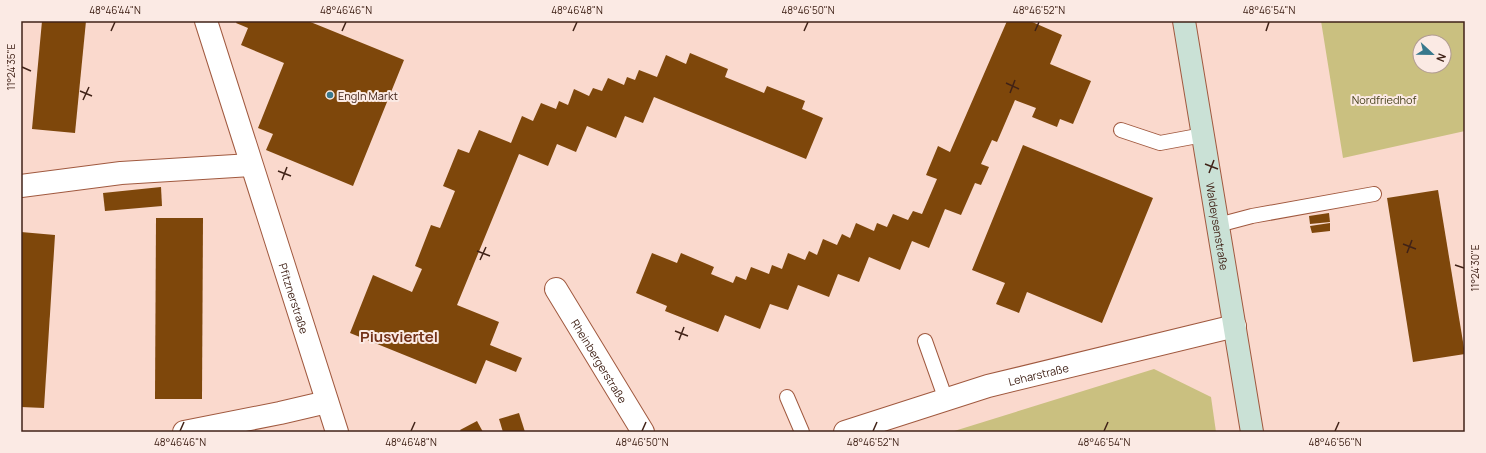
<svg xmlns="http://www.w3.org/2000/svg" width="1486" height="453" viewBox="0 0 1486 453" font-family="Manrope,sans-serif">
  <style>
    .green { fill: #cac080; fill-rule: evenodd }
    .building { fill: #7e470b }
    .lines { fill: none; stroke-linecap: round; stroke-linejoin: round }
    .lane-casing { stroke: #a0593f; stroke-width: 16 }
    .street-casing { stroke: #a0593f; stroke-width: 24 }
    .secondary-casing { stroke: #a0593f; stroke-width: 24 }
    .lane { stroke: #fff; stroke-width: 14 }
    .street { stroke: #fff; stroke-width: 22 }
    .secondary { stroke: #cae1d6; stroke-width: 22 }
    .ticks { fill: none; stroke: #402217; stroke-width: 1.5 }
    .poi-dot { fill: #38788c; stroke: #fbeae4; stroke-width: 1.5 }
    .labels { text-anchor: middle; dominant-baseline: central; stroke-width: 4; stroke-linejoin: round; paint-order: stroke }
    .poi-label { font-size: 11px; fill: #402217; stroke: #fbeae4; text-anchor: start }
    .park-label { font-size: 11px; fill: #46401b; stroke: #fbeae4 }
    .street-label { font-size: 11px; fill: #402217; stroke: #fbeae4 }
    .district-label { font-size: 15px; font-weight: bold; fill: #733117; stroke: #fbeae4 }
    .neatline { fill: none; stroke: #402217; stroke-width: 1.5 }
    .ticks-label { font-size: 10px; text-anchor: middle; fill: #402217 }
  </style>
  <rect width="100%" height="100%" fill="#fad9cd"/>
  <g class="green">
    <path d="M1321,21H1465V131L1343,158ZM1420,42H1444V66H1420Z"/>
    <path d="M1154,369L1211,397L1216,432H951Z"/>
  </g>
  <g class="building">
    <path d="M42,21H86L75,133L32,129Z"/>
    <path d="M237,21H308L404,60L353,186L266,150L273,134L258,128L284,63L241,45L248,28L236,23Z"/>
    <path d="M1007,21H1030L1062,35L1050,64L1091,81L1073,124L1060,119L1057,127L1032,117L1036,108L1015,100L997,142L992,140L981,164L989,167L981,185L975,183L961,215L945,209L929,248L912,241L900,270L869,257L859,282L838,274L829,297L798,285L788,310L770,304L760,329L725,315L718,332L665,311L667,306L636,293L652,253L677,263L681,253L714,267L711,274L733,283L736,276L746,280L751,267L769,274L772,265L782,269L788,253L805,260L809,251L817,255L823,239L837,245L842,234L850,238L856,223L874,231L877,223L887,227L893,214L908,220L913,211L922,214L937,179L926,175L938,146L950,152Z"/>
    <path d="M690,53L728,69L725,77L764,93L767,86L805,101L802,109L823,118L806,159L654,97L643,123L625,116L616,138L587,126L576,152L557,144L548,166L519,154L457,305L499,322L490,345L522,358L516,372L486,360L476,384L350,333L373,275L412,292L422,269L415,266L431,225L440,228L455,191L443,186L458,149L469,153L479,130L511,143L522,116L533,121L541,103L556,109L559,101L568,105L574,89L589,96L593,88L602,91L608,78L624,85L627,77L635,80L639,70L657,77L666,55L686,64Z"/>
    <path d="M1023,145L1153,198L1102,323L1027,292L1019,313L996,304L1005,283L972,270Z"/>
    <path d="M161,187L162,206L105,211L103,193Z"/>
    <path d="M1438,190L1465,354L1413,362L1387,198Z"/>
    <path d="M1329,213L1330,222L1310,224L1309,216Z"/>
    <path d="M156,218H203L202,399H155Z"/>
    <path d="M1330,223V231L1312,233L1310,226Z"/>
    <path d="M21,232L55,235L44,408L21,407Z"/>
    <path d="M519,413L525,432H503L499,419Z"/>
    <path d="M477,421L483,432H461L460,430Z"/>
  </g>
  <g class="lines">
    <g class="lane-casing">
      <g id="lane">
        <path d="M1121,130L1160,143L1203,135"/>
        <path d="M1218,225L1252,216L1374,194"/>
        <path d="M925,341L946,400"/>
        <path d="M787,397L802,432"/>
      </g>
    </g>
    <g class="street-casing">
      <g id="street">
        <path id="s1" d="M206,21L337,432"/>
        <path d="M21,186L121,173L251,165"/>
        <path id="s2" d="M556,289L643,432"/>
        <path d="M184,432L280,413L327,402"/>
        <path id="s3" d="M845,432L988,386L1235,326"/>
      </g>
    </g>
    <g class="secondary-casing">
      <g id="secondary">
        <path id="s4" d="M1184,21L1252,432"/>
      </g>
    </g>
    <use href="#lane" class="lane"/>
    <use href="#street" class="street"/>
    <use href="#secondary" class="secondary"/>
  </g>
  <path class="ticks" d="M111,31L115,22M342,31L346,22M573,31L577,22M804,31L808,22M1035,31L1039,22M1266,31L1269,22M22,67L31,71M1006,83L1019,89M80,91L92,96M1010,93L1015,80M83,100L89,87M1205,164L1218,169M278,171L291,176M1209,173L1214,160M282,180L287,167M1403,244L1416,249M477,251L490,256M1407,253L1412,240M480,260L486,247M1455,265L1464,268M675,331L688,336M679,340L684,327M180,431L184,422M411,431L415,422M642,431L646,422M873,431L877,422M1104,431L1108,422M1335,431L1339,422"/>
  <circle class="poi-dot" cx="330" cy="95" r="4"/>
  <g class="labels">
    <g class="poi-label">
      <text x="338" y="95">EngIn Markt</text>
    </g>
    <g class="park-label">
      <text x="1384" y="99">Nordfriedhof</text>
    </g>
    <g class="street-label">
      <text stroke="none"><textPath href="#s4" startOffset="208">Waldeysenstraße</textPath></text>
      <text stroke="none"><textPath href="#s1" startOffset="291">Pfitznerstraße</textPath></text>
      <text stroke="none"><textPath href="#s2" startOffset="84">Rheinbergerstraße</textPath></text>
      <text stroke="none"><textPath href="#s3" startOffset="202">Leharstraße</textPath></text>
    </g>
    <g class="district-label">
      <text x="399" y="336">Piusviertel</text>
    </g>
  </g>
  <rect width="1486" height="453" fill="none" stroke="#fbeae4" stroke-width="44"/>
  <g transform="translate(1432 54) rotate(112)"><circle r="19" fill="#fbeae4" stroke="#b09a92"/>
  <path d="M0-3L7 15L0 10L-7 15Z" fill="#38788c"/>
  <text y="-6" font-size="11" font-weight="bold" text-anchor="middle" fill="#402217">N</text>
  </g>
  <rect x="22" y="22" width="1442" height="409" class="neatline"/>
  <g class="ticks-label">
    <text x="115" y="14">48°46'44"N</text>
    <text x="346" y="14">48°46'46"N</text>
    <text x="577" y="14">48°46'48"N</text>
    <text x="808" y="14">48°46'50"N</text>
    <text x="1039" y="14">48°46'52"N</text>
    <text x="1269" y="14">48°46'54"N</text>
    <text transform="translate(11 67) rotate(-90)" y="4">11°24'35"E</text>
    <text transform="translate(1475 268) rotate(-90)" y="4">11°24'30"E</text>
    <text x="180" y="446">48°46'46"N</text>
    <text x="411" y="446">48°46'48"N</text>
    <text x="642" y="446">48°46'50"N</text>
    <text x="873" y="446">48°46'52"N</text>
    <text x="1104" y="446">48°46'54"N</text>
    <text x="1335" y="446">48°46'56"N</text>
  </g>
</svg>
